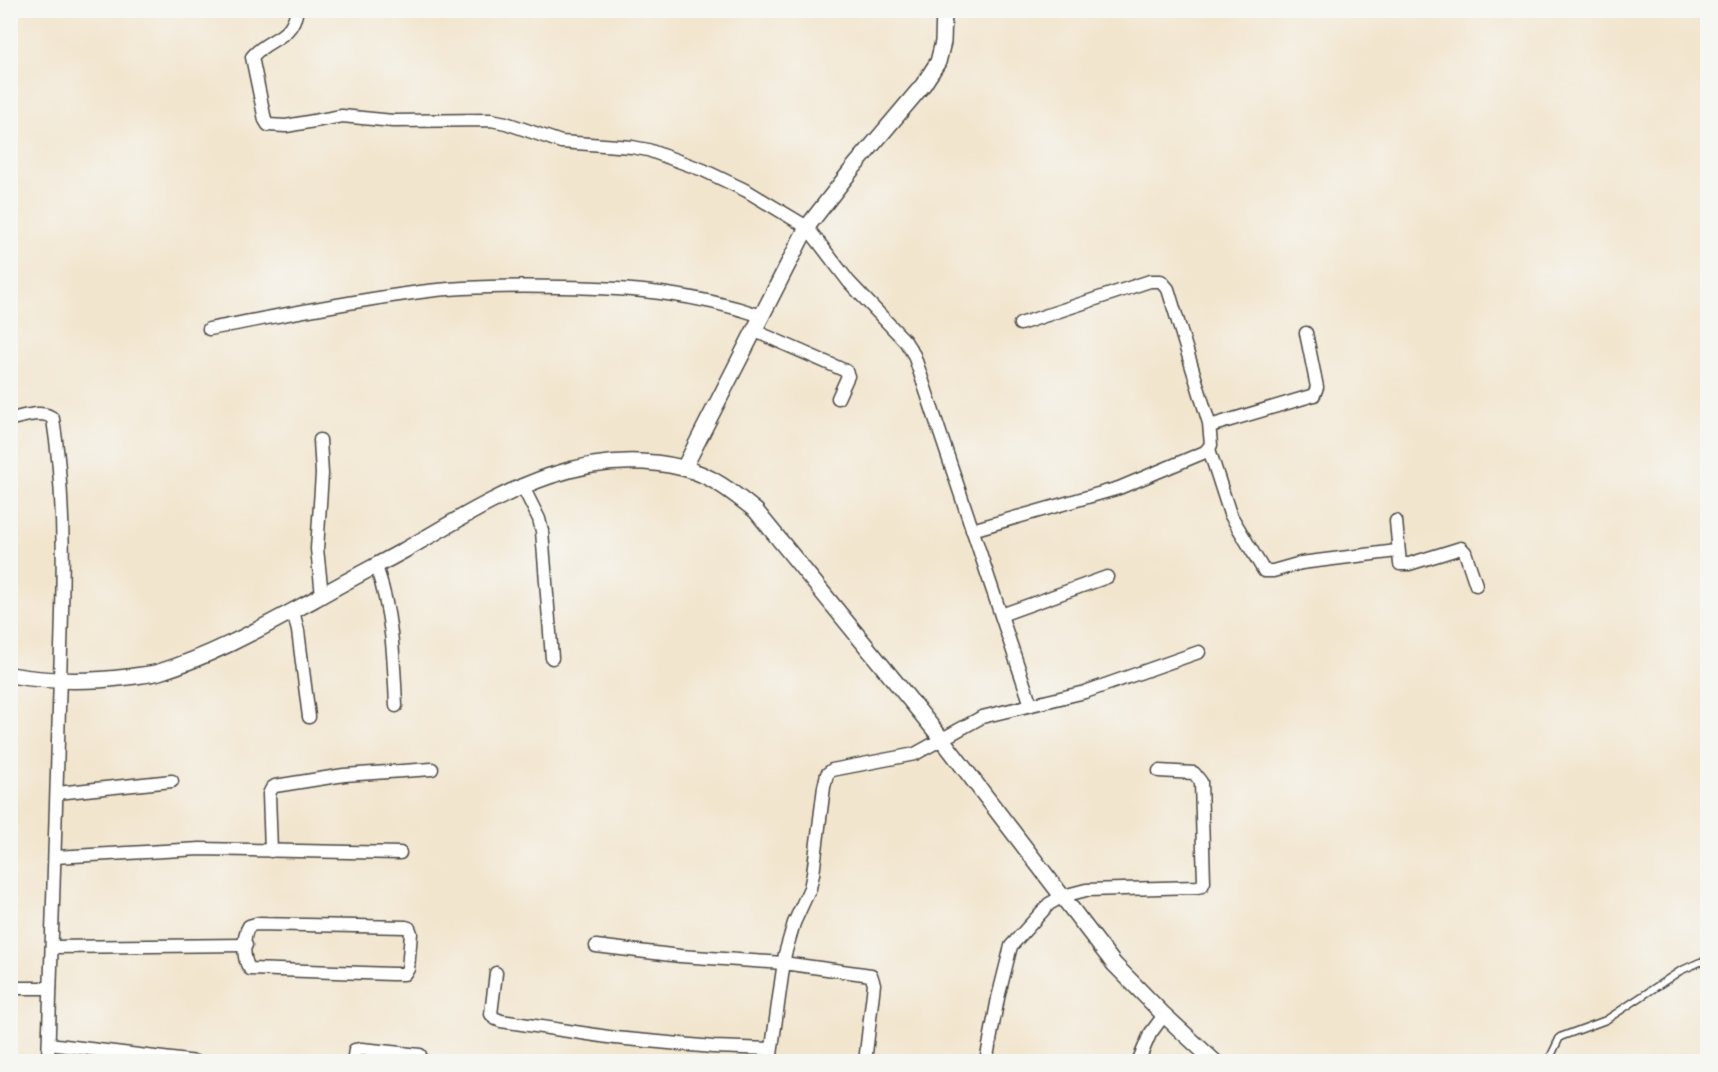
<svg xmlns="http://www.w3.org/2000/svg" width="1718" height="1072" viewBox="0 0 1718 1072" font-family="Alegreya,serif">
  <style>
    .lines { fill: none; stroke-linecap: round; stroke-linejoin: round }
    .service-casing { stroke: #494743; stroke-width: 9 }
    .minor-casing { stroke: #494743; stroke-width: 15 }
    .tertiary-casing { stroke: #494743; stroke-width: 18 }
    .service { stroke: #fff; stroke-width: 6 }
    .minor { stroke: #fff; stroke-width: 12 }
    .tertiary { stroke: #fff; stroke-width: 15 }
  </style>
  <rect width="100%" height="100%" fill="#f6f6f2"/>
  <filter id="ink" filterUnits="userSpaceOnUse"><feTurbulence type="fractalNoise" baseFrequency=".0167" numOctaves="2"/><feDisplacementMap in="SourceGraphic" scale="12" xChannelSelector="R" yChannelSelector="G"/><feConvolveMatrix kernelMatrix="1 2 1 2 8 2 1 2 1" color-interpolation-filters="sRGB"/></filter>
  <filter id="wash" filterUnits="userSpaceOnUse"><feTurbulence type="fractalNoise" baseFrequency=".008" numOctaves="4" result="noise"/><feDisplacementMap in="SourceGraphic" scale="24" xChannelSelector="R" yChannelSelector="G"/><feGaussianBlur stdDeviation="1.35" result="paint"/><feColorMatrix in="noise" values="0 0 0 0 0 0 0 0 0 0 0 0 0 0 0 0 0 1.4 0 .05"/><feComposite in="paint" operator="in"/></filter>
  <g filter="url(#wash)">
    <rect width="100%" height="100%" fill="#f2e5ce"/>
  </g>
  <g filter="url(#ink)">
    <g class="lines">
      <g class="service-casing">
        <path id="service" d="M1548,1062L1560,1037L1606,1020L1680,971L1700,962H1708"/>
      </g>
      <g class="minor-casing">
        <g id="minor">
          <path d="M297,10C291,41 268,37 252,57L265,120L268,125L286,126L342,116L393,121L491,120L506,123L561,142L632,147L648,150L703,170L747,191L807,227L849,282L905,341L914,355L1031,705"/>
          <path d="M209,329C279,316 349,301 420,292C466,286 514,286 561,287C633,288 693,293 762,316"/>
          <path d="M755,331L846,371L848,376L838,398"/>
          <path d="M10,419C23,417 44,409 53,419C68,514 62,612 59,708C55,826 51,944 48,1062"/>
          <path d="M1210,426L1314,395L1317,387L1306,333"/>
          <path d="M320,440L322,474L317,549L322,595"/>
          <path d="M1209,449L1230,514L1264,571H1273L1301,563L1397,551"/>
          <path d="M522,485L539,519L542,531L552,658"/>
          <path d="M1396,521L1400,564H1409L1461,548L1465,552L1476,585"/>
          <path d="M972,530L1119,488L1205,452L1211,445L1209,423L1168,289L1161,281H1150L1020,324"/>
          <path d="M376,566C392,612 394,658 396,706"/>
          <path d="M293,611L298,631L309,717"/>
          <path d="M1001,615L1107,577"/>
          <path d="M57,793L172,781"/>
          <path d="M271,851L269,794L272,788L275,786L344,775L432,769"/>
          <path d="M55,857L200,849L400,853"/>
          <path d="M256,924L406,927L409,928L411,933L408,969L404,974H392L250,969C242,960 243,935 249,926Z"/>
          <path d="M596,946L680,956L783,963L871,975L874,984L865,1062"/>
          <path d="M52,947L246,945"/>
          <path d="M496,973L491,1014L494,1018L501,1021L615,1038L713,1047L771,1049"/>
          <path d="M10,988H50"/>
          <path d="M49,1044L196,1062"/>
          <path d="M353,1062L355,1050L362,1049L420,1055"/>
          <path d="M770,1062L785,954L794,923L810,888L813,874L824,787L827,774L832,770L915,754L982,717L1085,692L1199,652"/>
          <path d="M986,1062L998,998L1011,946L1049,904L1063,896L1086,890L1197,887L1202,886L1204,882L1201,782L1194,773L1159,771"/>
          <path d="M1138,1062L1150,1034L1164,1015"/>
        </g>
      </g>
      <g class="tertiary-casing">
        <g id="tertiary">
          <path d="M684,468L807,227L853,168L923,85L938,62L943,42L944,10"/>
          <path d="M10,675C50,682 88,682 128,677C138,675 149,675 159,672C214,655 265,626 315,599C344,582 374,567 403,551C491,501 576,442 683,468C710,474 735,494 756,511L941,738L1114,964L1162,1013L1215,1062"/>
        </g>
      </g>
      <use href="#service" class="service"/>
      <use href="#minor" class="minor"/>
      <use href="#tertiary" class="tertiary"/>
    </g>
  </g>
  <rect width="1718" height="1072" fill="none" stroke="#f6f6f2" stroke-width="36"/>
</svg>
